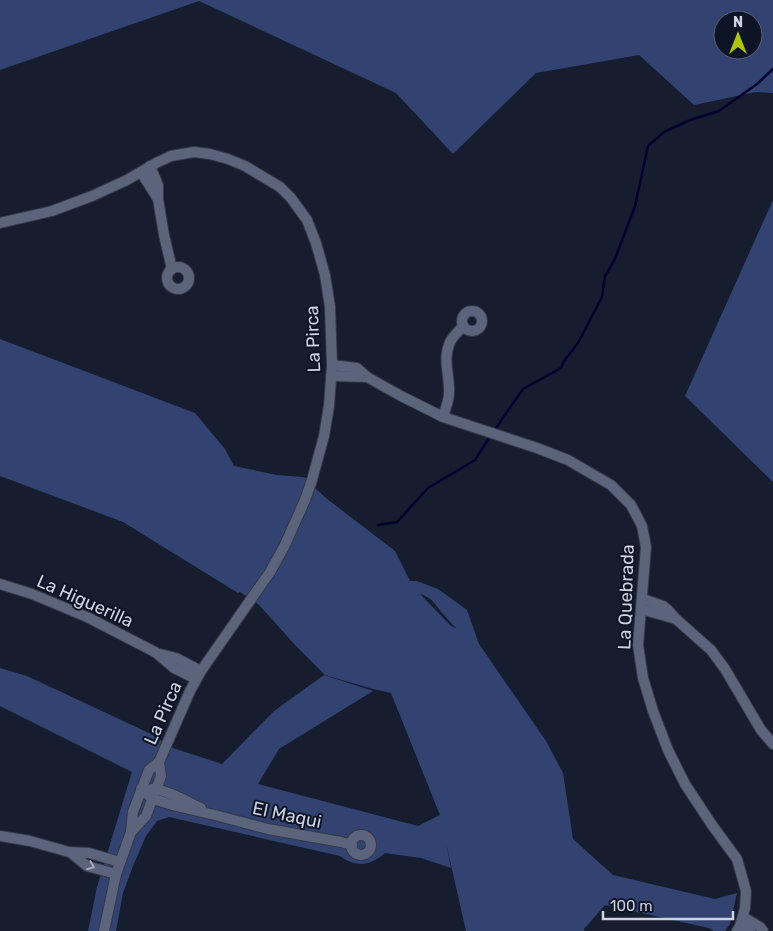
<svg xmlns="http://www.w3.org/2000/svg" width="773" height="931" viewBox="0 0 773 931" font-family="Rubik,sans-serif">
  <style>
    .green { fill: #324371; fill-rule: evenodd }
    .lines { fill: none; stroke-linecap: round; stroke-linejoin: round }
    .stream { stroke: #02002f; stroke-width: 2.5 }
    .street-casing { stroke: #343847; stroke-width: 12 }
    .street { stroke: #5b647a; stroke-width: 10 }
    .oneway { stroke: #a6acbc }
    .labels { text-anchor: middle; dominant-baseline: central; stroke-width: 4; stroke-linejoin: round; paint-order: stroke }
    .street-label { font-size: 18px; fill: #ced3e0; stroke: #0d1425 }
  </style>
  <rect width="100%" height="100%" fill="#161d2f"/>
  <g class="green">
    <path d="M0,0H773V93L756,92L694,105L639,55L536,73L453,154L396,93L199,1L0,70ZM723,20H753V50H723Z"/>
    <path d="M773,200V482L685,396Z"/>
    <path d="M0,339L195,413L225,449L234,466L277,475L303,477L306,478V480L326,498L395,551L410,581H417L438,589L467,610L479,644L546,741L563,773L573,839L613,875L715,899L737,893L730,924L725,931H714L709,928L605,905L584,929V931H466L446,843L451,868L421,858L385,853C370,866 357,868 340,856L169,817L157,821L146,836L133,866L123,893L116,931H88L97,887L132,772L0,706V668L27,676L149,733L173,748L222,764L274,711L324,675L373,691L279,749L258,784L418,826L440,815L391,693L373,689L325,675L296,646L259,605L240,592L238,593L123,522L0,476ZM420,594C434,598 436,607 445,616C449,621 453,625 457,629L450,625Z"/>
  </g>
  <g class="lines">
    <g class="stream">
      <path d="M494,431L518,396L523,389L561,368L564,361L578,343L602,297L605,276L615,259L635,206L648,146L664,132L690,120L719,111L757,84L773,69"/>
      <path d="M378,525L397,522L428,488L475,460L491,435"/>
    </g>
    <g class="street-casing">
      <g id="street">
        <path d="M150,166L158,185V199L164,235L172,269"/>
        <path d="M141,172L158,199"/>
        <path d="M0,223L52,211L92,196L127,180L156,163L171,156L194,152L210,154L228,159L245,166L280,187L291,198L307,220L316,243L325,275L330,307L332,365L329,406L324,436L312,480L305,500L284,547L270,572L201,671L190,691L159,762L161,776L146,816L131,832"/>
        <circle cx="178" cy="278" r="11"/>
        <circle cx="472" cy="321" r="10"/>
        <path d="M332,365L357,368L367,377L401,396L443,417L537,448L568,460L611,485L631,505L642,526L646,547L638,645L643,678L653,711L668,750L685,784L712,825L737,859L746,891L745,908L740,926L737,931"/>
        <path d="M331,376L367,377"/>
        <path d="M443,417C445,409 449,401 449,393C450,374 442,361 450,342C453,336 459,331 463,326"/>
        <path d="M0,584L32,594L87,617L155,652L174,668L196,679"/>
        <path d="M643,599L663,606L668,610L676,619L711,650L725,669L761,730L773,744"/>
        <path d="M641,609L676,619"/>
        <path d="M160,654L176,658L201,671"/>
        <path d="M141,789L153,799L176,806L215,815L268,829L341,842L352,845"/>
        <path d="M152,789C165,789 188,802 201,808"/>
        <circle cx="361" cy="845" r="10"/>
        <path d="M0,836L30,841L69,852L89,853L120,862"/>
        <path d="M70,852L87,866L116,874"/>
        <path d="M743,917L760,927L763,931"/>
        <path d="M740,926L750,931"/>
        <path d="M104,931L116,874L131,832L133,812L149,770L159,762"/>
      </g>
    </g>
    <use href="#street" class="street"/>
  </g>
  <defs><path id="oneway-chevron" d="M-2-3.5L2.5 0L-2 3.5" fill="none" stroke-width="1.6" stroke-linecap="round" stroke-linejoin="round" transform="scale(1.25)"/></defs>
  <use class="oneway" href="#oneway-chevron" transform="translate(91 866) rotate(22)"/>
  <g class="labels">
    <g class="street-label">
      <text transform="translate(313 339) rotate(-92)">La Pirca</text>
      <text transform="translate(626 597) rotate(-88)">La Quebrada</text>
      <text transform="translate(85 601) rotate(24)">La Higuerilla</text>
      <text transform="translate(163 713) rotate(-66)">La Pirca</text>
      <text transform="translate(287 815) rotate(12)">El Maqui</text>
    </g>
  </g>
  <g transform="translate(738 35)"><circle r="24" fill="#0d1425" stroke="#5a6070"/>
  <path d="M0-4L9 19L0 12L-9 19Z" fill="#afc504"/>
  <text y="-8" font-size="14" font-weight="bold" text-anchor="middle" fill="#ced3e0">N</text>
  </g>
  <path d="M603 911v8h130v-8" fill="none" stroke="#ced3e0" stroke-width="2.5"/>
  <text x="610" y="911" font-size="15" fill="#ced3e0" stroke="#0d1425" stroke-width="4" paint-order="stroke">100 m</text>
</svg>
